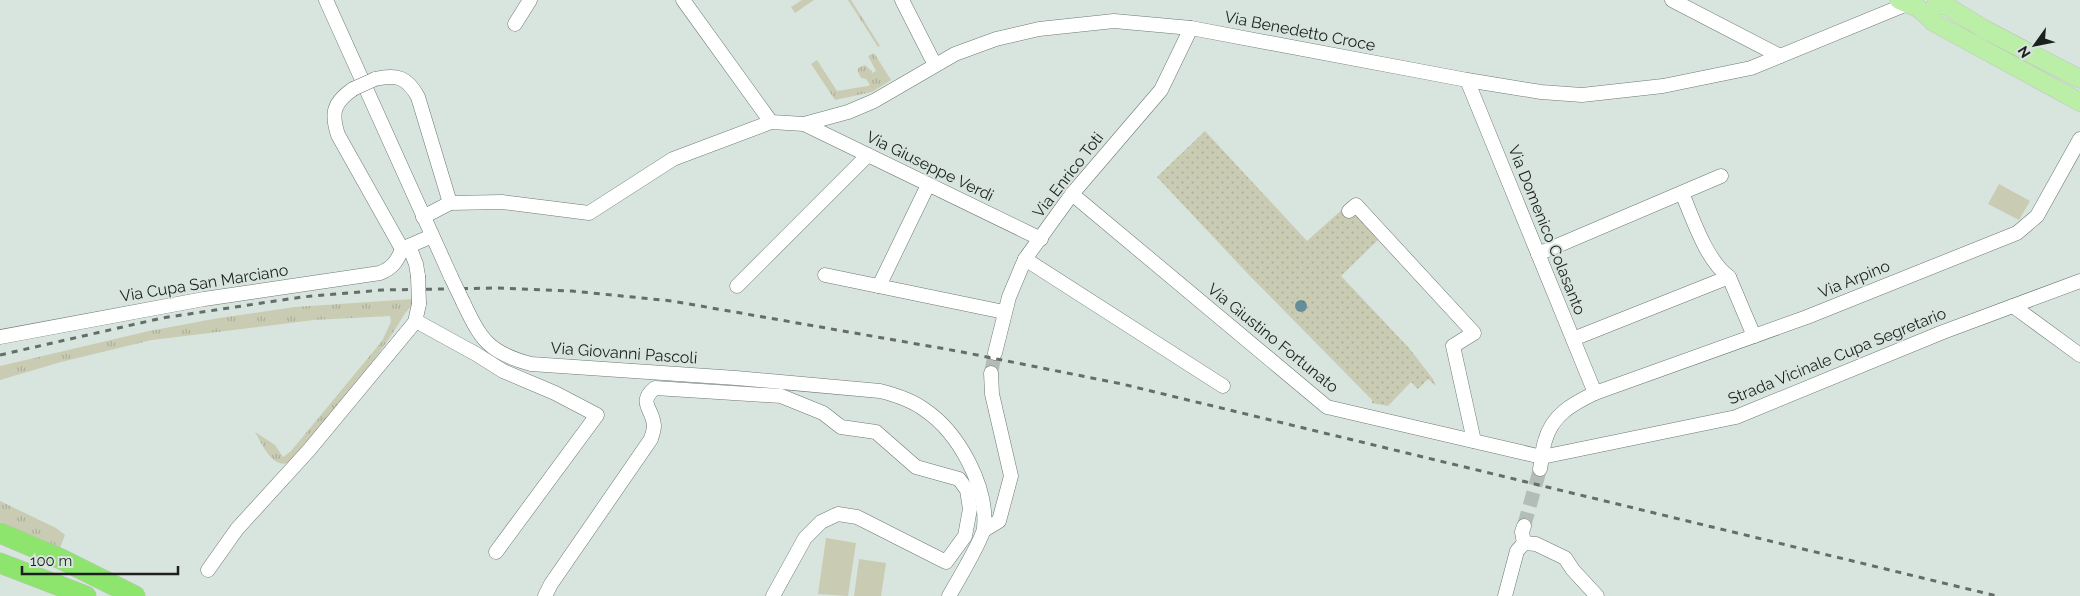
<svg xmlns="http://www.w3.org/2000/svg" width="2080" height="596" viewBox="0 0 2080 596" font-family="Raleway,sans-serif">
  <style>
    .grass { fill: url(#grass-tufts) }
    .park { fill: url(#park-dots) }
    .pitch { fill: #c9ccb3 }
    .water { fill: url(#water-ripples) }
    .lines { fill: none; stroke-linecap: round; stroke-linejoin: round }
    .minor-tunnel { stroke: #b2bdb8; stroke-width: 14; stroke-dasharray: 14 7; stroke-linecap: butt }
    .minor-casing { stroke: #6e7974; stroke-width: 15 }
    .major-casing { stroke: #bfc1c0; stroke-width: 19 }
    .highway-casing { stroke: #bfc1c0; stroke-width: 21 }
    .minor { stroke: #fff; stroke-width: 14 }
    .major { stroke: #bbefa8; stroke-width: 18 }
    .highway { stroke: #8de56e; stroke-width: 20 }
    .rail { stroke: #656d6a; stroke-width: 3; stroke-dasharray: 6 6; stroke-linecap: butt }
    .minor-bridge-casing { stroke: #6e7974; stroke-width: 15; stroke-linecap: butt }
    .minor-bridge { stroke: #fff; stroke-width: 14 }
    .labels { text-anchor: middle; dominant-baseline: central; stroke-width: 4; stroke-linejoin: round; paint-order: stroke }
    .street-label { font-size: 16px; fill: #1c211f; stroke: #d8e4de }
  </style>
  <defs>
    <pattern id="grass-tufts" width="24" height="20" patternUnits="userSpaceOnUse" patternTransform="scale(1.25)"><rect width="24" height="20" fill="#c9ccb3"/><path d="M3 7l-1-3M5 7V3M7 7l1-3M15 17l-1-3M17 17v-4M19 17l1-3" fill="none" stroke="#acaf9a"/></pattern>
    <pattern id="park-dots" width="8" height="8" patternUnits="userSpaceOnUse" patternTransform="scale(1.25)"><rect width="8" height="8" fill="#c9ccb3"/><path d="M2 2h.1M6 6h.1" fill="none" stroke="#acaf9a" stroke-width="1.8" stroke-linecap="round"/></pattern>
    <pattern id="water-ripples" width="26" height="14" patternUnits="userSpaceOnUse" patternTransform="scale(1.25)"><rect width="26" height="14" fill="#658e9a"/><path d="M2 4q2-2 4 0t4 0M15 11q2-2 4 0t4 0" fill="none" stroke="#52747d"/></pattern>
  </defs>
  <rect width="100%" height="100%" fill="#d8e4de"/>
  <g class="grass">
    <path d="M802,0H814L795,13L791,7Z"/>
    <path d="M848,0H851L880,46L878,47Z"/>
    <path d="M874,53L891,80L872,92L835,100L811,64L817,60L837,91L868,86L870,85L866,79L861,78L858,72V68L865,65L872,71V73L876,71L868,56Z"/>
    <path d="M413,299C413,306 408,309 404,315C372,369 328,416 288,463C272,468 262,444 255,432L275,445L283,457L291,451L382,341L391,322L390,316L314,320L152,340L61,362L0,380V366L149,331L219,318L295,307Z"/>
    <path d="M0,501L56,528L65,535L60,548L0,522Z"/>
  </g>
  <path class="park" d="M1205,131L1307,241L1345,207L1354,217L1357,214L1380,238L1341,276L1409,348L1433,379L1436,386L1428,379L1418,389L1411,382L1388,406L1372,403V400L1249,275L1157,177Z"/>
  <g class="pitch">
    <path d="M1999,184L2030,201L2019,220L1988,204Z"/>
    <path d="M826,538L856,543L848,596L818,594Z"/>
    <path d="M859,559L886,563L881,596H854Z"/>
  </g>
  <circle class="water" cx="1301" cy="306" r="6"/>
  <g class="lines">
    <g class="minor-tunnel">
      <path d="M991,373L995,353"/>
      <path d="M1524,526L1540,469"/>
    </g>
    <g class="minor-casing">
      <g id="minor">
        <path d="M326,0L451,277"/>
        <path d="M683,0L771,122"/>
        <path d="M902,0L935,65"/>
        <path d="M1672,0L1780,56"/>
        <path d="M515,24L530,0"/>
        <path d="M375,79C397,74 407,77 418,97L450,203"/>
        <path d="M1467,80L1595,393"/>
        <path d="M353,89C333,103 331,113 338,135L402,249"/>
        <path d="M804,124L1041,239"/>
        <path d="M1682,193C1693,219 1706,260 1729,277L1754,336"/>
        <path d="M1072,194L1327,407L1542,457L1736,417L1943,332L2080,281"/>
        <path d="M1349,211L1356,205L1474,333L1453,346L1474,441"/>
        <path d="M423,217L450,203L502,202L589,213L673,159L771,122L804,124L848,112L874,101L955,54L996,39L1039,29L1114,21L1191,28L1467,80L1541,92L1582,95L1663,86L1751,68L1907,4"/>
        <path d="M409,246L416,264L418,276"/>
        <path d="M402,249L432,236"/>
        <path d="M1538,254L1721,176"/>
        <path d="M1025,259L1223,386"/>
        <path d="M825,275L1004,312"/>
        <path d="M737,286L868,155"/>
        <path d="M879,286L928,185"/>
        <path d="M463,302C481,340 489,353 531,364L736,378L880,391C896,395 912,400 925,410C959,433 988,487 984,528C983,538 956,584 949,596"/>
        <path d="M2013,306L2080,355"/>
        <path d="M416,321L476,354L503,371L555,393L597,415L496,552"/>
        <path d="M0,337L204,299L380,273C392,268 397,262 402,249"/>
        <path d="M1573,339L1729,277"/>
        <path d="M995,353L1009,297L1025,259L1072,194L1161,90L1191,28"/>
        <path d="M1540,469C1542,460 1542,450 1545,441C1552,415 1572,404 1595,393L1807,317L2017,233L2037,216L2080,139"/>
        <path d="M1524,526L1522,532L1524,543"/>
        <path d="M984,530L999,521L1011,476L992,394L991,373"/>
        <path d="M1524,543L1536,544L1565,558L1573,570L1597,596"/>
        <path d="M208,570L237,529L309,450L415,322L419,304"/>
        <path d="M545,596L551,584L651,439C652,435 654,430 654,426C653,408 637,403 655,388L781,396L823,413L841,427L876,432L916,467L959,479L967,490L970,509L965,536L946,562L857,517L838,514L821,522L805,538L773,596"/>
        <path d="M1505,596L1517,551L1524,543"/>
      </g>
    </g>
    <g class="major-casing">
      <g id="major">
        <path d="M1899,0L1918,8L1932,20"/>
        <path d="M2080,79L1984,29L1945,5H1936L1930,16L1933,22L2080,102"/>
      </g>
    </g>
    <g class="highway-casing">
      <g id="highway">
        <path d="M0,533L61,559L135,596"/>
        <path d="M0,563L86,596"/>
      </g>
    </g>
    <use href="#minor" class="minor"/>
    <use href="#major" class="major"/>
    <use href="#highway" class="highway"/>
    <path class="rail" d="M0,355L162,318L302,297L382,290L498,288L572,291L672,301L957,351L1122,384L1997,596"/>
    <g class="minor-bridge-casing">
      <g id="minor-bridge">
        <path d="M353,89L375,79"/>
        <path d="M418,276L419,304"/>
        <path d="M451,277L463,302"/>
      </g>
    </g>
    <use href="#minor-bridge" class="minor-bridge"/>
  </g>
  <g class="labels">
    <g class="street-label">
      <text transform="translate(1300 31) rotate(11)">Via Benedetto Croce</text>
      <text transform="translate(930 166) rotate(26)">Via Giuseppe Verdi</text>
      <text transform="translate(1068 175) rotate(-52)">Via Enrico Toti</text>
      <text transform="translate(1547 230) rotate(68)">Via Domenico Colasanto</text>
      <text transform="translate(1854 279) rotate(-22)">Via Arpino</text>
      <text transform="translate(204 283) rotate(-9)">Via Cupa San Marciano</text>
      <text transform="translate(1273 338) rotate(39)">Via Giustino Fortunato</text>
      <text transform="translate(624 353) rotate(4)">Via Giovanni Pascoli</text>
      <text transform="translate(1837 356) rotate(-22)">Strada Vicinale Cupa Segretario</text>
    </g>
  </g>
  <g transform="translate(2035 45) rotate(237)" stroke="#d8e4de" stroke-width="4" paint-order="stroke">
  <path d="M0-4L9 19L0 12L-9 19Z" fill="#1c211f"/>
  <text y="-8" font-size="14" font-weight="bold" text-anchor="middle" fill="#1c211f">N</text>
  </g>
  <path d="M22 566v8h156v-8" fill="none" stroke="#1c211f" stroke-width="2.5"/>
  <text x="30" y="566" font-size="15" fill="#1c211f" stroke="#d8e4de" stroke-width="4" paint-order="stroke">100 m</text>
</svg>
